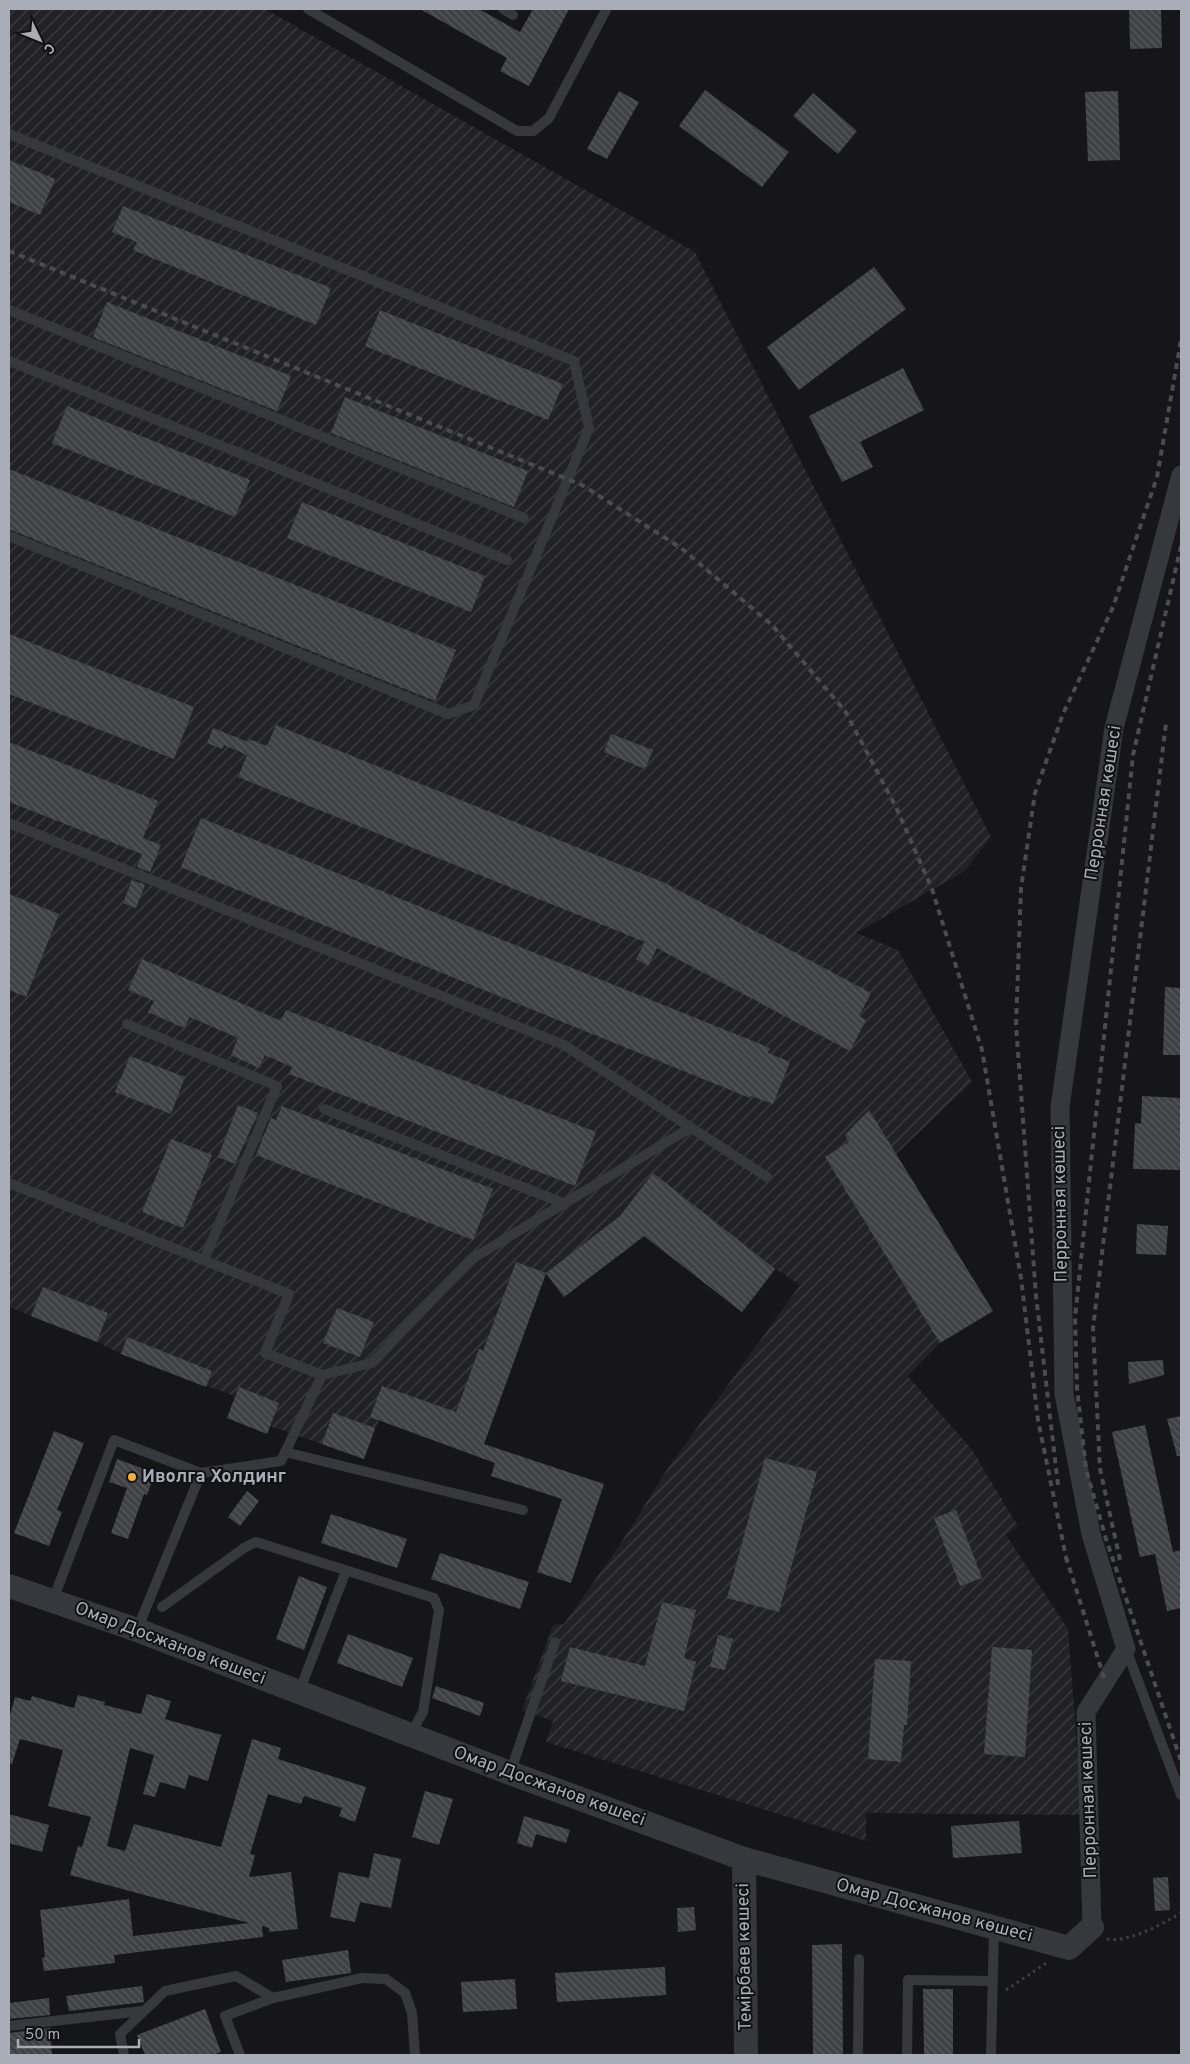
<svg xmlns="http://www.w3.org/2000/svg" width="1190" height="2064" viewBox="0 0 1190 2064" font-family="Overpass,sans-serif">
  <style>
    .industrial { fill: url(#industrial-furrows) }
    .building { fill: url(#building-back-hatch) }
    .lines { fill: none; stroke-linecap: round; stroke-linejoin: round }
    .path { stroke: #3d3f44; stroke-width: 3; stroke-dasharray: 2.5 4; stroke-linecap: butt }
    .service { stroke: #37383d; stroke-width: 10 }
    .minor { stroke: #37383d; stroke-width: 19 }
    .tertiary { stroke: #37383d; stroke-width: 24 }
    .rail { stroke: #4a4c52; stroke-width: 4; stroke-dasharray: 6 5; stroke-linecap: butt }
    .poi-dot { fill: #f2b134; stroke: #111113; stroke-width: 2 }
    .labels { text-anchor: middle; dominant-baseline: central; stroke-width: 4; stroke-linejoin: round; paint-order: stroke }
    .street-label { font-size: 18px; fill: #a8adb8; stroke: #111113 }
    .poi-label { font-size: 18px; font-weight: bold; fill: #a8adb8; stroke: #111113; text-anchor: start }
  </style>
  <defs>
    <pattern id="industrial-furrows" width="10" height="10" patternUnits="userSpaceOnUse" patternTransform="scale(1.25)"><rect width="10" height="10" fill="#222225"/><path d="M-1 1l2-2M0 10L10 0M9 11l2-2" fill="none" stroke="#3f3f43"/></pattern>
    <pattern id="building-back-hatch" width="6" height="6" patternUnits="userSpaceOnUse" patternTransform="scale(1.25)"><rect width="6" height="6" fill="#404145"/><path d="M-1 5l2 2M0 0l6 6M5-1l2 2" fill="none" stroke="#595a5e"/></pattern>
  </defs>
  <rect width="100%" height="100%" fill="#161618"/>
  <path class="industrial" d="M9,9H265L695,252L991,837L965,871L856,933L898,950L972,1082L896,1154L993,1311L940,1343L908,1376L972,1450L1018,1526L1006,1535L1068,1629L1082,1815L866,1813V1841L546,1742L553,1721L522,1710L553,1625L564,1624L619,1546L668,1468L800,1285L776,1269L742,1312L645,1236L564,1297L546,1274L479,1457L379,1420L364,1459L270,1426L267,1434L227,1418L235,1396L121,1354L97,1342L9,1307Z"/>
  <g class="building">
    <path d="M420,9H479L520,32L533,9H569L529,86L500,71L507,58Z"/>
    <path d="M1129,9H1161L1162,48L1130,49Z"/>
    <path d="M705,90L789,152L762,187L679,126Z"/>
    <path d="M619,91L639,102L607,159L587,149Z"/>
    <path d="M1118,91L1120,160L1088,161L1085,92Z"/>
    <path d="M813,93L857,131L838,154L793,116Z"/>
    <path d="M9,160L55,179L40,215L9,202Z"/>
    <path d="M123,206L331,288L316,325L133,250L137,242L112,232Z"/>
    <path d="M874,267L906,309L799,390L767,347Z"/>
    <path d="M107,302L291,376L277,411L93,337Z"/>
    <path d="M380,310L563,384L548,420L365,346Z"/>
    <path d="M903,368L924,410L860,442L873,467L842,482L809,416Z"/>
    <path d="M345,397L528,471L514,507L331,433Z"/>
    <path d="M67,406L250,480L235,517L52,443Z"/>
    <path d="M9,469L456,650L435,701L9,529Z"/>
    <path d="M302,502L485,576L471,612L287,538Z"/>
    <path d="M9,634L194,707L174,759L9,694Z"/>
    <path d="M276,725L665,883L871,993L859,1016L866,1020L850,1051L657,948L648,966L636,959L645,942L238,777L247,755L224,745L222,749L207,743L213,728L248,742L249,739L267,746Z"/>
    <path d="M611,734L653,750L645,769L604,752Z"/>
    <path d="M9,742L158,801L143,838L161,845L150,872L137,867L142,854L9,802Z"/>
    <path d="M201,818L770,1048L768,1053L790,1062L773,1104L751,1096L750,1098L181,867Z"/>
    <path d="M132,880L145,885L136,908L123,903Z"/>
    <path d="M9,894L59,914L26,997L9,990Z"/>
    <path d="M142,959L281,1021L286,1010L596,1132L575,1186L289,1074L292,1067L265,1055L259,1068L231,1055L238,1038L190,1017L184,1028L148,1012L154,1001L128,990Z"/>
    <path d="M1165,987L1181,988V1055H1163Z"/>
    <path d="M130,1056L185,1077L171,1114L115,1092Z"/>
    <path d="M1142,1096L1181,1098V1170L1133,1169L1135,1123L1141,1124Z"/>
    <path d="M238,1105L258,1113L235,1164L218,1157Z"/>
    <path d="M282,1106L493,1189L473,1240L256,1155L271,1118L276,1120Z"/>
    <path d="M869,1110L993,1311L940,1343L825,1157L849,1142L845,1135Z"/>
    <path d="M171,1139L212,1155L183,1228L142,1212Z"/>
    <path d="M653,1173L775,1269L742,1312L644,1236L564,1297L546,1273L620,1216Z"/>
    <path d="M1137,1224L1168,1226L1166,1255L1136,1254Z"/>
    <path d="M516,1262L546,1273L484,1444L604,1484L571,1583L537,1572L562,1499L491,1476L495,1463L370,1417L382,1386L456,1412L479,1349L483,1351Z"/>
    <path d="M43,1287L108,1313L97,1342L31,1316Z"/>
    <path d="M337,1308L374,1322L360,1357L323,1343Z"/>
    <path d="M127,1337L212,1371L206,1387L121,1354Z"/>
    <path d="M1163,1360L1164,1375L1129,1384L1128,1362Z"/>
    <path d="M239,1387L279,1403L267,1434L227,1418Z"/>
    <path d="M333,1413L375,1428L364,1459L322,1444Z"/>
    <path d="M1181,1416V1456H1177L1167,1419Z"/>
    <path d="M1145,1425L1173,1552L1181,1550V1608L1167,1611L1155,1554L1140,1557L1112,1432Z"/>
    <path d="M54,1431L84,1443L57,1510L62,1512L49,1546L14,1533Z"/>
    <path d="M765,1458L817,1472L779,1612L727,1598Z"/>
    <path d="M117,1459L155,1473L147,1495L144,1494L128,1539L111,1533L127,1488L109,1482Z"/>
    <path d="M247,1491L259,1501L240,1526L228,1517Z"/>
    <path d="M956,1510L982,1578L960,1586L934,1518Z"/>
    <path d="M331,1514L407,1539L397,1568L321,1543Z"/>
    <path d="M440,1553L529,1582L520,1609L431,1579Z"/>
    <path d="M299,1576L327,1587L304,1650L276,1639Z"/>
    <path d="M662,1602L696,1610L684,1658L696,1662L684,1711L561,1681L570,1647L645,1666Z"/>
    <path d="M348,1634L413,1658L402,1687L337,1663Z"/>
    <path d="M718,1635L733,1639L725,1670L710,1667Z"/>
    <path d="M992,1647L1032,1650L1025,1757L984,1754Z"/>
    <path d="M875,1659L911,1661L907,1725H904L901,1762L868,1759Z"/>
    <path d="M436,1686L484,1703L480,1716L432,1698Z"/>
    <path d="M147,1694L171,1701L165,1719L221,1735L208,1781L189,1775L185,1789L160,1782L155,1797L143,1794L154,1755L130,1748L107,1846L125,1851L134,1824L221,1847L252,1739L281,1748L278,1759L366,1787L355,1822L339,1816L342,1808L304,1796L301,1804L268,1794L250,1854L255,1855L249,1877L291,1872L298,1929L269,1932V1928L262,1926L263,1937L114,1955L115,1963L44,1971L42,1958L45,1957L40,1910L129,1899L133,1936L249,1923L70,1875L78,1846L82,1847L91,1817L48,1806L63,1750L20,1739L12,1764H9V1719L15,1697L30,1701L32,1696L74,1708L78,1695L105,1702L104,1705L141,1714Z"/>
    <path d="M425,1791L453,1799L439,1845L412,1837Z"/>
    <path d="M9,1814L49,1825L42,1852L9,1843Z"/>
    <path d="M524,1816L570,1830L566,1843L536,1834L532,1848L517,1843Z"/>
    <path d="M1019,1821L1022,1853L953,1858L951,1826Z"/>
    <path d="M374,1853L401,1859L391,1908L360,1902L355,1922L330,1917L339,1872L369,1878Z"/>
    <path d="M1168,1877L1170,1910L1155,1911L1153,1878Z"/>
    <path d="M694,1907L696,1930L678,1932L677,1908Z"/>
    <path d="M842,1944L843,2055H813L812,1945Z"/>
    <path d="M348,1950L351,1973L286,1982L282,1960Z"/>
    <path d="M665,1967L666,1995L557,2002L555,1973Z"/>
    <path d="M515,1979L517,2009L463,2012L461,1982Z"/>
    <path d="M142,1986L144,2002L69,2011L66,1996Z"/>
    <path d="M923,1989H953V2055H924Z"/>
    <path d="M49,1998L50,2015L9,2019V2003Z"/>
    <path d="M205,2009L221,2052L212,2055H145L137,2035Z"/>
    <path d="M50,2028L52,2055H9V2033Z"/>
  </g>
  <g class="lines">
    <g class="path">
      <path d="M1107,1939C1129,1943 1162,1924 1181,1913"/>
      <path d="M1006,1990L1048,1962"/>
    </g>
    <g class="service">
      <path d="M308,9L517,131H533L549,118L606,10"/>
      <path d="M503,9L513,15"/>
      <path d="M9,134L574,361L589,428L474,705L448,714L9,536"/>
      <path d="M9,310L524,518"/>
      <path d="M9,361L507,560"/>
      <path d="M9,823L564,1045L767,1177"/>
      <path d="M127,1024L277,1086L204,1260"/>
      <path d="M324,1109L563,1203"/>
      <path d="M9,1183L289,1294L265,1353L322,1375"/>
      <path d="M285,1452L523,1510"/>
      <path d="M53,1600L114,1440L201,1473"/>
      <path d="M162,1607L244,1548L256,1542L434,1598L439,1610L423,1712L410,1735"/>
      <path d="M137,1630L201,1473L281,1461L322,1375L372,1363L470,1260L690,1128"/>
      <path d="M1126,1649L1181,1795"/>
      <path d="M299,1692L346,1571"/>
      <path d="M510,1773L555,1642"/>
      <path d="M9,2026L143,2011"/>
      <path d="M124,2055L120,2034L165,1991L236,1976L273,1998L362,1978L386,1979L405,1993L412,2013L415,2055"/>
      <path d="M240,2055L225,2016L273,1998"/>
      <path d="M858,2055L859,1959"/>
      <path d="M907,2055L908,1980L993,1981"/>
      <path d="M991,2055L994,1927"/>
    </g>
    <path class="minor" d="M1092,1927L1086,1712L1126,1649L1091,1534L1064,1394L1060,1107L1114,728L1181,475"/>
    <g class="tertiary">
      <path d="M9,1586L137,1630L510,1773L744,1859L1069,1948L1092,1927"/>
      <path d="M744,1859L746,2055"/>
    </g>
    <g class="rail">
      <path d="M9,251L582,485L681,548L772,625L845,711L896,807L932,889L982,1050L1021,1278L1038,1420L1067,1562"/>
      <path d="M1181,546L1133,755L1075,1318L1077,1388L1086,1469L1106,1539L1181,1761"/>
      <path d="M1058,1485L1036,1296L1016,1025L1021,888L1035,793L1063,714L1113,607L1157,477L1181,340"/>
      <path d="M1066,1557L1105,1681"/>
      <path d="M1120,1560L1100,1469L1093,1328L1166,723"/>
    </g>
  </g>
  <circle class="poi-dot" cx="132" cy="1477" r="5"/>
  <g class="labels">
    <g class="street-label">
      <text transform="translate(1104 803) rotate(-81)">Перронная көшесі</text>
      <text transform="translate(1061 1204) rotate(-91)">Перронная көшесі</text>
      <text transform="translate(170 1644) rotate(21)">Омар Досжанов көшесі</text>
      <text transform="translate(549 1787) rotate(20)">Омар Досжанов көшесі</text>
      <text transform="translate(1089 1800) rotate(-92)">Перронная көшесі</text>
      <text transform="translate(934 1911) rotate(15)">Омар Досжанов көшесі</text>
      <text transform="translate(745 1957) rotate(-91)">Темірбаев көшесі</text>
    </g>
    <g class="poi-label">
      <text x="142" y="1477">Иволга Холдинг</text>
    </g>
  </g>
  <rect width="1190" height="2064" fill="none" stroke="#a8adb8" stroke-width="20"/>
  <g transform="translate(40 40) rotate(133)" stroke="#111113" stroke-width="4" paint-order="stroke">
  <path d="M0-4L9 19L0 12L-9 19Z" fill="#a8adb8"/>
  <text y="-8" font-size="14" font-weight="bold" text-anchor="middle" fill="#a8adb8">С</text>
  </g>
  <path d="M18 2039v8h121v-8" fill="none" stroke="#a8adb8" stroke-width="2.5"/>
  <text x="25" y="2039" font-size="15" fill="#a8adb8" stroke="#111113" stroke-width="4" paint-order="stroke">50 m</text>
</svg>
